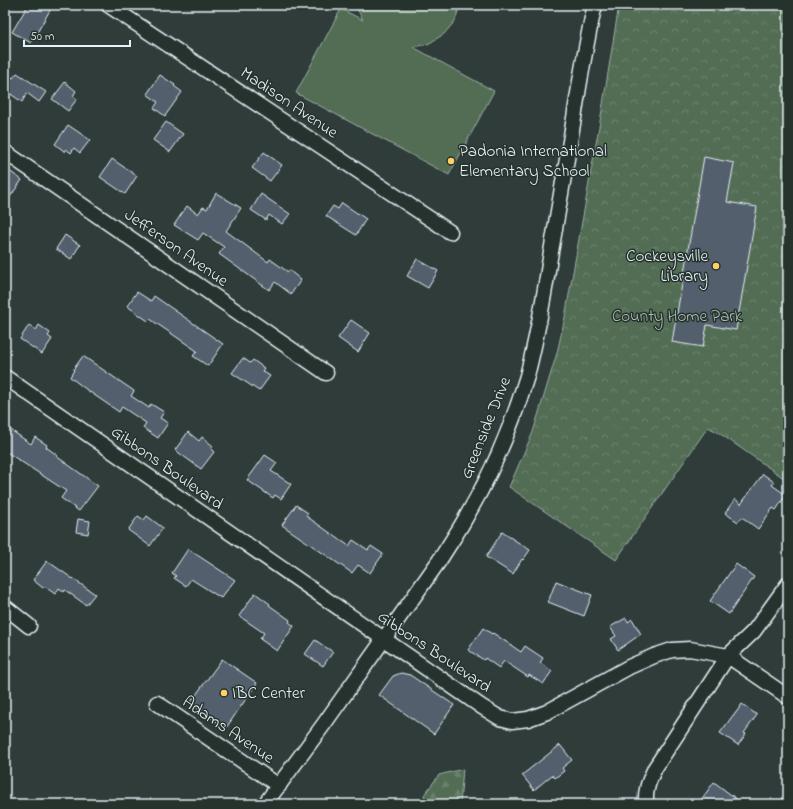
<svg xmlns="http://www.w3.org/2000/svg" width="793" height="809" viewBox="0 0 793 809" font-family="'Indie Flower',sans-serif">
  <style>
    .grass { fill: #526d54; stroke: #9dafa6 }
    .forest { fill: url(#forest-firs); stroke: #9dafa6 }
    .park { fill: url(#park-crowns); stroke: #9dafa6 }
    .building { fill: #525f6c; stroke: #e8f1f8 }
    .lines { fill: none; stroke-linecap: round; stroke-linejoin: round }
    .minor-casing { stroke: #e8f1f8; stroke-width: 17 }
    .minor { stroke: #26332d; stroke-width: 14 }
    .poi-dot { fill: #ffd166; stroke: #26332d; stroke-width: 1.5 }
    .labels { text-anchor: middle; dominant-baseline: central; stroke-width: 3; stroke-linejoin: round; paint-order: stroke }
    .street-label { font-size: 17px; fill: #e8f1f8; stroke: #26332d }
    .poi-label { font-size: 17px; fill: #e8f1f8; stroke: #26332d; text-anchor: start }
    .park-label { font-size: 17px; fill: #acbcb6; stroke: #26332d }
  </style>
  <defs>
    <pattern id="forest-firs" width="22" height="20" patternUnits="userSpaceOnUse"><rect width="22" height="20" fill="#526d54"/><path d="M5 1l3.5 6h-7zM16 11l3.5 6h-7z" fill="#6b826d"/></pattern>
    <pattern id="park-crowns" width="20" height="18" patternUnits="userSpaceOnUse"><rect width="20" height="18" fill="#526d54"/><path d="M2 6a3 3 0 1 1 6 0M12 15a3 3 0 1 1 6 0" fill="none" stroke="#6b826d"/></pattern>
  </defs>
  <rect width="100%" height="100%" fill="#2f3c3a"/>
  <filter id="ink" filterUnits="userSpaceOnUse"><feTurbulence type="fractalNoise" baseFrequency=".025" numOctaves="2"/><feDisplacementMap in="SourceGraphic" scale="8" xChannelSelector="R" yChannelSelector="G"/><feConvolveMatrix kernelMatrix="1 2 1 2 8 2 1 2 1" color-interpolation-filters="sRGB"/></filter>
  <g filter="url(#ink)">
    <path class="grass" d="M355,5H460L455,21L444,34L428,44L413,47L494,91L449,175L296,93L341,9L363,20Z"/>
    <path class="forest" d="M463,769L460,804H426L424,795L439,775Z"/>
    <path class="park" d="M619,5H788V481L719,433L708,427L616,560L509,487L533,432L557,353L565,317L602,110Z"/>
    <g class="building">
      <path d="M28,5H53L31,43L12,32Z"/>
      <path d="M17,73L46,92L39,102L27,93L22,102L5,90V86L11,77L13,78Z"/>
      <path d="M160,75L175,85L174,86L182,92L165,116L154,108L158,102L147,94Z"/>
      <path d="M65,82L76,91L73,96L77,99L68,111L52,99Z"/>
      <path d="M166,122L183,134L170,152L153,140Z"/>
      <path d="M68,125L90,140L80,153L74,148L71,153L66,149L65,152L55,144Z"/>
      <path d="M264,152L282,165L270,181L252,168Z"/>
      <path d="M704,157L734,163L727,202L757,207L736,330L707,325L703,347L672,342Z"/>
      <path d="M112,159L137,176L125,194L100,177Z"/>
      <path d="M5,168L22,180L5,204Z"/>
      <path d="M216,193L241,208L226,231L268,262L270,259L288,272L289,270L301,280L291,294L275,282L269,290L219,254L224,247L203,233L198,240L174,225L187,206L198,214L203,207L207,209Z"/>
      <path d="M261,194L290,214L282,224L269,215L266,220L251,210Z"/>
      <path d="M342,203L366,219L356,235L326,216L333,206L338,209Z"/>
      <path d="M65,235L80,245L71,259L56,249Z"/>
      <path d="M417,259L438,271L428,288L407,276Z"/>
      <path d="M137,292L151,301L154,296L223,344L208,366L193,356L197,351L150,319L148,321L127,306Z"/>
      <path d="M351,320L370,333L358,352L338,338Z"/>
      <path d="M29,325L36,330L39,325L50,333L48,336L52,339L42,354L20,339Z"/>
      <path d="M83,356L134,391L131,396L149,408L151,404L164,412L160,418L168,423L158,438L143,428L146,423L122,407L119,412L87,390L70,377L74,370H73Z"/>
      <path d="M243,358L250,363L253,360L264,368L262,371L270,376L259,391L232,373Z"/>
      <path d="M5,426L31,444L35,437L47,445L46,447L57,455L56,456L98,486L79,511L61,498L66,491L5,451Z"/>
      <path d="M188,432L199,441L202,437L213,446L211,449L214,452L201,469L175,450Z"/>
      <path d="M265,455L277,463L271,471L291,484L281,499L275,495L273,498L247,480Z"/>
      <path d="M763,474L774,482L772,485L786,495L776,510L773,508L758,529L742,517L738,522L725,513L735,499L741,504Z"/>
      <path d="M296,505L308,513L306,516L349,546L353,540L368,550L371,546L383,554L370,573L358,565L352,573L282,525Z"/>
      <path d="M138,516L144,520L147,516L163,528L150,546L128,530Z"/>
      <path d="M78,519L90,521L88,534L76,532Z"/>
      <path d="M502,532L530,550L523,560L522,559L513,574L486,557Z"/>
      <path d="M188,549L235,580L221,598L191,579L186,586L174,578L176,576L172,573Z"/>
      <path d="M47,561L95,594L86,605L65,590L64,592L59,588L55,594L44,586L43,588L33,580Z"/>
      <path d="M736,564L754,577L729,614L710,601Z"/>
      <path d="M556,581L592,595L584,616L548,602Z"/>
      <path d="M255,593L270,604L269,605L290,620L289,622L294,626L277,651L260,639L264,633L239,616Z"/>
      <path d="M626,618L628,622L632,619L641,634L618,650L611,639L616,636L610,627Z"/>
      <path d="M483,628L492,634L493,633L521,652L525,646L543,658L540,663L552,671L543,684L529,675L528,677L504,661L499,668L485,658L484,660L468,650Z"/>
      <path d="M315,640L333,652L323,666L305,654Z"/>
      <path d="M222,659L257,683L226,728L190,703Z"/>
      <path d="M401,673L410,675L454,705L434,734L379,695L393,676Z"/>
      <path d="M742,704L757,715L744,733L746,734L738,745L720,733L734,714H735Z"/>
      <path d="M560,745L572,760L562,768L564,771L555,778L552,775L534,790L522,775Z"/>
      <path d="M714,782L743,804H698Z"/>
    </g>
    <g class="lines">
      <g class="minor-casing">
        <g id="minor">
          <path d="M108,5L450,232"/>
          <path d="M5,152L326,373"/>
          <path d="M5,377L482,707L500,718L512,721L528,719L547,712L629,667L654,656L672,650L690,649L728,656L788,697"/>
          <path d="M5,607L29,626"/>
          <path d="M157,703L279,786"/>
          <path d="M265,804L324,724L439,561C449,545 460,529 469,512C494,469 513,423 527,376C537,337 544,297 550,258C558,211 566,164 574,118C580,80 586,42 595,5"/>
          <path d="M646,804C645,789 649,781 655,768L728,656L754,631L788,584"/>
        </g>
      </g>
      <use href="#minor" class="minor"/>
    </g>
  </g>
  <g class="poi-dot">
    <circle cx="451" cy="161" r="4"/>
    <circle cx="716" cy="266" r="4"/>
    <circle cx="224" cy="693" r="4"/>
  </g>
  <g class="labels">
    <g class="street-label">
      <text transform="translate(289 103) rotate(34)">Madison Avenue</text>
      <text transform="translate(176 248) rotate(35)">Jefferson Avenue</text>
      <text transform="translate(486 428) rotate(-68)">Greenside Drive</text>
      <text transform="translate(167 468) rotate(35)">Gibbons Boulevard</text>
      <text transform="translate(434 652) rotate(34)">Gibbons Boulevard</text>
      <text transform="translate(228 730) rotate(34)">Adams Avenue</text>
    </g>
    <g class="poi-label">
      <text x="459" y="151">Padonia International<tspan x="459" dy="20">Elementary School</tspan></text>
      <text x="708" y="256" text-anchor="end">Cockeysville<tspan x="708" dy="20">Library</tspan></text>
      <text x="232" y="693">IBC Center</text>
    </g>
    <g class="park-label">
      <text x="677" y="316">County Home Park</text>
    </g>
  </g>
  <rect width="793" height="809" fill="none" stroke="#26332d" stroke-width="20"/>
  <rect x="10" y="10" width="773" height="789" fill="none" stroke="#e8f1f8" stroke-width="1.5" filter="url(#ink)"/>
  <path d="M24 40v6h106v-6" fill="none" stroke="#e8f1f8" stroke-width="2"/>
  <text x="30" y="40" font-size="12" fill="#e8f1f8" stroke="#26332d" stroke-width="3" paint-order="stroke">50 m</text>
</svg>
